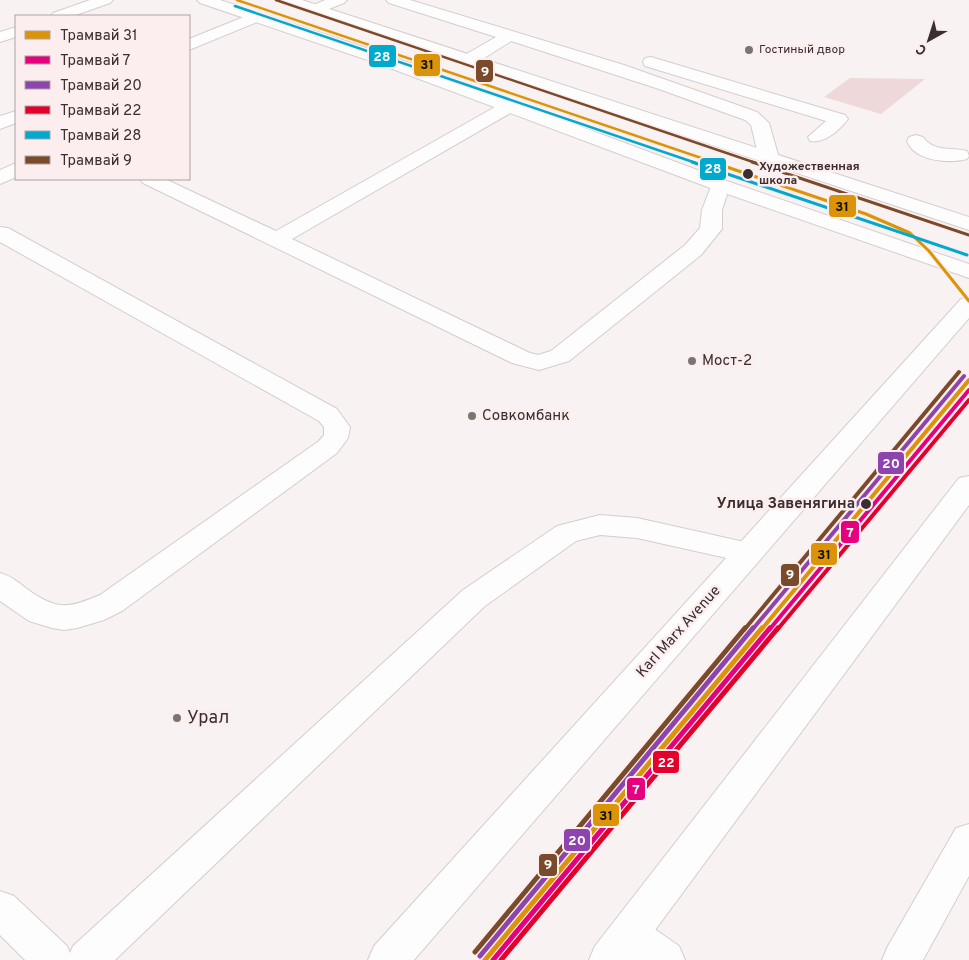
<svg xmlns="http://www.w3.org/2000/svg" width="969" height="960" viewBox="0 0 969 960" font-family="Overpass,sans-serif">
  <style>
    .green { fill: #efd8da }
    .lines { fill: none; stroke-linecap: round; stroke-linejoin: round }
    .minor-casing { stroke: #d5cccd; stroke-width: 2 }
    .major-casing { stroke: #d5cccd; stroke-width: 2 }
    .minor { fill: #fefdfd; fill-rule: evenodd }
    .major { fill: #fefdfd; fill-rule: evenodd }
    .tram-1-far3-casing { stroke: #fceeef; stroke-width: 5 }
    .tram-1-far2-casing { stroke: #fceeef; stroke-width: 6 }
    .tram-1-far1-casing { stroke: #fceeef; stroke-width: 8 }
    .tram-1-casing { stroke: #fceeef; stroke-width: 9 }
    .tram-2-far1-casing { stroke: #fceeef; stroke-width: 8 }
    .tram-2-casing { stroke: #fceeef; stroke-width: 9 }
    .tram-3-far1-casing { stroke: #fceeef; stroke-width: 8 }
    .tram-3-casing { stroke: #fceeef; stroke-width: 9 }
    .tram-4-far1-casing { stroke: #fceeef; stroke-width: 8 }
    .tram-4-casing { stroke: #fceeef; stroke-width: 9 }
    .tram-5-far1-casing { stroke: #fceeef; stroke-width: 5 }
    .tram-5-casing { stroke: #fceeef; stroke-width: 6 }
    .tram-6-far3-casing { stroke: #fceeef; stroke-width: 5 }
    .tram-6-far2-casing { stroke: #fceeef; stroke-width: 6 }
    .tram-6-far1-casing { stroke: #fceeef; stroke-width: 8 }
    .tram-6-casing { stroke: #fceeef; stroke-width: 9 }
    .tram-1-far3 { stroke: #db9407; stroke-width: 2.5 }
    .tram-1-far2 { stroke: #db9407; stroke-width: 3 }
    .tram-1-far1 { stroke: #db9407; stroke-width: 4 }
    .tram-1 { stroke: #db9407; stroke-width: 5 }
    .tram-2-far1 { stroke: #e5007d; stroke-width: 4 }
    .tram-2 { stroke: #e5007d; stroke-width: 5 }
    .tram-3-far1 { stroke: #8e44ad; stroke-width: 4 }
    .tram-3 { stroke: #8e44ad; stroke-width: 5 }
    .tram-4-far1 { stroke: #e4002b; stroke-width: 4 }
    .tram-4 { stroke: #e4002b; stroke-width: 5 }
    .tram-5-far1 { stroke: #00a9ce; stroke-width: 2.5 }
    .tram-5 { stroke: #00a9ce; stroke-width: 3 }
    .tram-6-far3 { stroke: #7a4b2a; stroke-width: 2.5 }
    .tram-6-far2 { stroke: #7a4b2a; stroke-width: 3 }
    .tram-6-far1 { stroke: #7a4b2a; stroke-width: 4 }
    .tram-6 { stroke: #7a4b2a; stroke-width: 5 }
    .poi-dot { fill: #7c7373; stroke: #fceeef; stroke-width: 2 }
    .stop-dot { fill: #3a2e2f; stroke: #fceeef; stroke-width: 2 }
    .labels { text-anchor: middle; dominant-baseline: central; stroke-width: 5; stroke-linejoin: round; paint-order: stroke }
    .far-poi-label { font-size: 12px; fill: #3a2e2f; stroke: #fceeef; text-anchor: start }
    .far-stop-label { font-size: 12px; font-weight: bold; fill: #3a2e2f; stroke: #fceeef; text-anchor: start }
    .poi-label { font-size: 15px; fill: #3a2e2f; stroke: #fceeef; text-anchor: start }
    .stop-label { font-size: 15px; font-weight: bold; fill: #3a2e2f; stroke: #fceeef; text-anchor: end }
    .street-label { font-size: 15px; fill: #3a2e2f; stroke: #fceeef }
    .near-poi-label { font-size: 18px; fill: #3a2e2f; stroke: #fceeef; text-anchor: start }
    .line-badge { stroke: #fceeef; stroke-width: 2 }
    .badge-label { font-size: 14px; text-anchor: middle; font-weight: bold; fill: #fff }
    .pale-badge-label { font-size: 14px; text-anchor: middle; font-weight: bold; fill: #111 }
  </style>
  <rect width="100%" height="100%" fill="#f8f2f2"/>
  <path class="green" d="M850,78L925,79L881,114L824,97Z"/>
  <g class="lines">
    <g class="minor-casing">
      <g id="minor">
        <path d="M90,0H113L110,3L73,16H51L53,13Z"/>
        <path d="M325,0H347L344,3L321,12H311L308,9L311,6Z"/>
        <path d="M386,0H410L624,65L757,112L769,123L779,158L776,162L769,164L762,162L759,158L751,125L745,120L656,88L511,41L475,64H463L461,60L463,56L496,37L389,3Z"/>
        <path d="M256,12L262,14L264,17L262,20L189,50V39Z"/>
        <path d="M16,27V37L0,42V32Z"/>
        <path d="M651,57L845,115L848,119C840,130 824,144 810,141L808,137L826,121L645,66L643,62L645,58Z"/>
        <path d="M508,102L514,103L517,107L514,111L292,239L530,353L538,355L551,351L685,245L700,228L702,210L713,181L720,179L727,181L730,185L722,210V229L701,255L569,361L539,370L512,363L143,183L140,179H165L276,231L502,103Z"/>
        <path d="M16,111V123L0,129V116Z"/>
        <path d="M916,135L923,137C933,152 951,147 967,151L969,156L967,159C949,164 914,161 907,141L909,137Z"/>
        <path d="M16,163V177L0,184V170Z"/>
        <path d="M0,227L8,228L337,409L350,427L348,438L337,453L122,611L104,620L77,628L64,630L52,628L29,621L0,601V573C11,576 18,582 27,589C56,610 68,609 100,595L319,441L324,435V427L319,421L0,242Z"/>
        <path d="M600,515L637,518L749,543L759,546L764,553L759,560L749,563L637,538L600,535L576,541L485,606L115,960H25L0,935V891L14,896L67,946L70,953L73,946L463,590L557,526Z"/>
        <path d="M969,824V876L923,960H882L888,946L956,828Z"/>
        <path d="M629,915L643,921L679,946L685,960H633L615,947L609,934L615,921Z"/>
      </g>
    </g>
    <g class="major-casing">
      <g id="major">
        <path d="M197,0H220L391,56L727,181L969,264V278L713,189L379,64L200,3Z"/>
        <path d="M279,0H302L969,217V230L282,3Z"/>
        <path d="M969,297V318L414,960H368L374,946L961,299Z"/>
        <path d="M969,476V505L633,960H589L595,946L959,478Z"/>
      </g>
    </g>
    <use href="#minor" class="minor"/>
    <use href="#major" class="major"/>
    <g class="tram-1-far3-casing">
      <path id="tram-1-far3" d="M237,0L716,163"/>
    </g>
    <g class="tram-1-far2-casing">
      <path id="tram-1-far2" d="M712,162L866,214L910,233L929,251L969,301"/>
    </g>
    <g class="tram-1-far1-casing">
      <path id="tram-1-far1" d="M761,630L969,380"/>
    </g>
    <g class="tram-1-casing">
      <path id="tram-1" d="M485,960L762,628"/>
    </g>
    <g class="tram-2-far1-casing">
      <path id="tram-2-far1" d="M769,630L969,390"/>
    </g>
    <g class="tram-2-casing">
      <path id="tram-2" d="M493,960L770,628"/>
    </g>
    <g class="tram-3-far1-casing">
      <path id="tram-3-far1" d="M752,630L964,376"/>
    </g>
    <g class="tram-3-casing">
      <path id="tram-3" d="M480,956L753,628"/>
    </g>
    <g class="tram-4-far1-casing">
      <path id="tram-4-far1" d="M777,630L969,400"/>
    </g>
    <g class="tram-4-casing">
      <path id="tram-4" d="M501,960L778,628"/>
    </g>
    <g class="tram-5-far1-casing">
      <path id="tram-5-far1" d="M235,6L696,163"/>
    </g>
    <g class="tram-5-casing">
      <path id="tram-5" d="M692,162L967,255"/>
    </g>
    <g class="tram-6-far3-casing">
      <path id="tram-6-far3" d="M276,0L756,163"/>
    </g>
    <g class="tram-6-far2-casing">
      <path id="tram-6-far2" d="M752,162L969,235"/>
    </g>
    <g class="tram-6-far1-casing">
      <path id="tram-6-far1" d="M744,630L959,372"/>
    </g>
    <g class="tram-6-casing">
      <path id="tram-6" d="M475,952L745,628"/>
    </g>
    <use href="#tram-1-far3" class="tram-1-far3"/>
    <use href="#tram-1-far2" class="tram-1-far2"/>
    <use href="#tram-1-far1" class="tram-1-far1"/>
    <use href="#tram-1" class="tram-1"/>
    <use href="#tram-2-far1" class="tram-2-far1"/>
    <use href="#tram-2" class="tram-2"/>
    <use href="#tram-3-far1" class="tram-3-far1"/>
    <use href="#tram-3" class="tram-3"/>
    <use href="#tram-4-far1" class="tram-4-far1"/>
    <use href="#tram-4" class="tram-4"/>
    <use href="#tram-5-far1" class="tram-5-far1"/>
    <use href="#tram-5" class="tram-5"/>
    <use href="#tram-6-far3" class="tram-6-far3"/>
    <use href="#tram-6-far2" class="tram-6-far2"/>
    <use href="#tram-6-far1" class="tram-6-far1"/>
    <use href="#tram-6" class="tram-6"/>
  </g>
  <g class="poi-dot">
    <circle cx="749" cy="50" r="5"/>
    <circle cx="692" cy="361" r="5"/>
    <circle cx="472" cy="416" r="5"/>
    <circle cx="177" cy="718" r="5"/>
  </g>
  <g class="stop-dot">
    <circle cx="748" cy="174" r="6"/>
    <circle cx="866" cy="504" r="6"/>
  </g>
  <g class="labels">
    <g class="far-poi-label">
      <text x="759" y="50">Гостиный двор</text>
    </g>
    <g class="far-stop-label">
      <text x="759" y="167">Художественная<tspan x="759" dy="14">школа</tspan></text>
    </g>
    <g class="poi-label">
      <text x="702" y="361">Мост-2</text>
      <text x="482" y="416">Совкомбанк</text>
    </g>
    <g class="stop-label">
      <text x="855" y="504">Улица Завенягина</text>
    </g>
    <g class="street-label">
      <text transform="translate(679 632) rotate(-48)">Karl Marx Avenue</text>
    </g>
    <g class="near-poi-label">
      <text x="187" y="718">Урал</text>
    </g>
  </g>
  <g class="line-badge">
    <rect x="368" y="44" width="29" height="24" rx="5" fill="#00a9ce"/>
    <rect x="413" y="53" width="28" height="24" rx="5" fill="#db9407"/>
    <rect x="475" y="59" width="19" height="24" rx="5" fill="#7a4b2a"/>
    <rect x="699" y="157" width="28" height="24" rx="5" fill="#00a9ce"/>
    <rect x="828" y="194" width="29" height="24" rx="5" fill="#db9407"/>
    <rect x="877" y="451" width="28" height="24" rx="5" fill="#8e44ad"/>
    <rect x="840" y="520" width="20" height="24" rx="5" fill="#e5007d"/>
    <rect x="810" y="542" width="28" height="24" rx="5" fill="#db9407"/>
    <rect x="780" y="563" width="20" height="24" rx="5" fill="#7a4b2a"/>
    <rect x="652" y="750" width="28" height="24" rx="5" fill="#e4002b"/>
    <rect x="626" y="777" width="20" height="24" rx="5" fill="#e5007d"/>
    <rect x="592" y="803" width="28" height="24" rx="5" fill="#db9407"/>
    <rect x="563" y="828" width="28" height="24" rx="5" fill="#8e44ad"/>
    <rect x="538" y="853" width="20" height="24" rx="5" fill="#7a4b2a"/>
  </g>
  <g class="badge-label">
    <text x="382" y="61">28</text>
    <text x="485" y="76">9</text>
    <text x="713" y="173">28</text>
    <text x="891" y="468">20</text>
    <text x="850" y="537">7</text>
    <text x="790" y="579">9</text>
    <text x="666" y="767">22</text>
    <text x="636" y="794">7</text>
    <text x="577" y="845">20</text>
    <text x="548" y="869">9</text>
  </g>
  <g class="pale-badge-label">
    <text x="427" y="69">31</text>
    <text x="842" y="211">31</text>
    <text x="824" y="559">31</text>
    <text x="606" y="820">31</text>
  </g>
  <rect x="15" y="15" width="175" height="165" fill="#fceeef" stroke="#aea1a2"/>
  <rect x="25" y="31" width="25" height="8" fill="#db9407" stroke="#aea1a2"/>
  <text x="60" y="40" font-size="15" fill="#3a2e2f">Трамвай 31</text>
  <rect x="25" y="56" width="25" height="8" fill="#e5007d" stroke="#aea1a2"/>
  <text x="60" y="65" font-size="15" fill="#3a2e2f">Трамвай 7</text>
  <rect x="25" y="81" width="25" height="8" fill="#8e44ad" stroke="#aea1a2"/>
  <text x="60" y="90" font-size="15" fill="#3a2e2f">Трамвай 20</text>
  <rect x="25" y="106" width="25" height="8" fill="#e4002b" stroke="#aea1a2"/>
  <text x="60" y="115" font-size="15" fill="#3a2e2f">Трамвай 22</text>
  <rect x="25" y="131" width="25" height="8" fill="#00a9ce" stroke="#aea1a2"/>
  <text x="60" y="140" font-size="15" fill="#3a2e2f">Трамвай 28</text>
  <rect x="25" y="156" width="25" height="8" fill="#7a4b2a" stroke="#aea1a2"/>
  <text x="60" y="165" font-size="15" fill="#3a2e2f">Трамвай 9</text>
  <g transform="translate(929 40) rotate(219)" stroke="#fceeef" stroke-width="4" paint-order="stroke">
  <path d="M0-4L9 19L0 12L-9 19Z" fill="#3a2e2f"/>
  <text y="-8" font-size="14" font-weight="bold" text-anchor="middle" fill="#3a2e2f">С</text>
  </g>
</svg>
